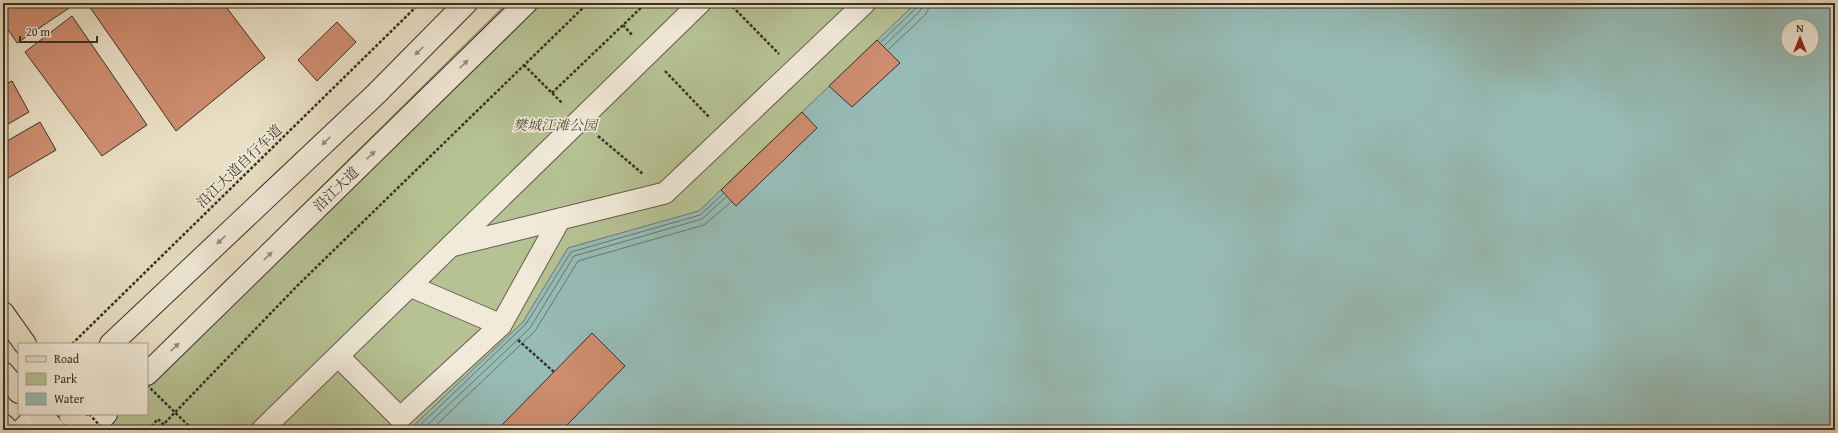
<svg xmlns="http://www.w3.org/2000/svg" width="1838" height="433" viewBox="0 0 1838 433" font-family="'Gentium Book Plus','Noto Serif SC',serif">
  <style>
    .green { fill: #b6c294; stroke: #77795c }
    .water { fill: #97bcb6; stroke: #71847c; fill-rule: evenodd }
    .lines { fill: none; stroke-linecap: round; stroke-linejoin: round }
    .shore { stroke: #68766e; stroke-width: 1 }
    .building { fill: #ce8d70; stroke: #383025 }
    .pedestrian-casing { stroke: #645c4d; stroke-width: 23 }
    .secondary-casing { stroke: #383025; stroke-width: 24 }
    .primary-casing { stroke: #383025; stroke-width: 24 }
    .path { stroke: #383025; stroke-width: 2.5; stroke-dasharray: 3 2; stroke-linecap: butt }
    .pedestrian { stroke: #f1ead9; stroke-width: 21 }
    .secondary { stroke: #f1ead9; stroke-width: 22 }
    .primary { stroke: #e9dfc4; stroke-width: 22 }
    .path-bridge { stroke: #383025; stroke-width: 2.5; stroke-dasharray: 3 2; stroke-linecap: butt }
    .oneway { fill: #948d7f }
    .labels { text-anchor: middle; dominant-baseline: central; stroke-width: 3.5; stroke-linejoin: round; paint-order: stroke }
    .park-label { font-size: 14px; font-style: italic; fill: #514d3b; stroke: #f1ead9 }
    .street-label { font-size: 14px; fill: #383025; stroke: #f1ead9 }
  </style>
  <rect width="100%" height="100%" fill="#e9dfc4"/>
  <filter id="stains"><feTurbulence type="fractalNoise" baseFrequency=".005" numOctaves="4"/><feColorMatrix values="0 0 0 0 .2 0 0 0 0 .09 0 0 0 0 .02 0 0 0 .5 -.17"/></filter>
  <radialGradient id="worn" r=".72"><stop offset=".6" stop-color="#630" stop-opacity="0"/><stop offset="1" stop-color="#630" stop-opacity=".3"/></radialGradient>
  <path class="green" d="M507,3H916L699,211L568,248L523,322L409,430H76L92,414H147V359Z"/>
  <path class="water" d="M916,3H1835V430H409L523,322L568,248L699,211ZM1788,26H1812V50H1788Z"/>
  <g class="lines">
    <g class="shore">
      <path d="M881,42L917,7L918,3"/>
      <path d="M884,46L920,11L923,3"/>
      <path d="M888,50L925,15L928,10L929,3"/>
      <path d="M415,430L526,324L571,252L700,215L723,194"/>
      <path d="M422,430L530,328L574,256L702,219L726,197"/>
      <path d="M431,430L535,331L578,261L704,225L731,202"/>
    </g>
  </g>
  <g class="building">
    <path d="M3,3H74L75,4L17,43L3,22Z"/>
    <path d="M87,3H223L265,58L176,131Z"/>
    <path d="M72,16L147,125L102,156L25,52Z"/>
    <path d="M337,22L356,42L317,81L298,60Z"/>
    <path d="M877,40L900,63L852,107L829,86Z"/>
    <path d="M12,81L29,112L3,127V85Z"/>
    <path d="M802,112L817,128L736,206L721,190Z"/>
    <path d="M40,122L56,150L3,181V134L7,141Z"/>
    <path d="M592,333L625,366L562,430H503L500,427Z"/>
  </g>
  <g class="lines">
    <g class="pedestrian-casing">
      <g id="pedestrian">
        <path d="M451,246L665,193L865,3"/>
        <path d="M410,286L501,325"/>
        <path d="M338,356L400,418L501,325L560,219"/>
        <path d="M262,430L700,3"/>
      </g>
    </g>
    <g class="secondary-casing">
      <g id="secondary">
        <path d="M111,344L376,94L466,3"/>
        <path d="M147,374L526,3"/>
        <path d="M22,430L38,414"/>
        <path d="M89,430L106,414"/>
      </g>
    </g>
    <g class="primary-casing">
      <g id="primary">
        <path d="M3,313L25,344"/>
        <path d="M3,373L19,392"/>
        <path d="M40,414L55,430"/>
        <path d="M70,414L85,430"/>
        <path d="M3,425L8,430"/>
      </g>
    </g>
    <g class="path">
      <path d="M729,3L779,54"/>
      <path d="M623,25L633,36"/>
      <path d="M524,65L563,104"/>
      <path d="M665,71L710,118"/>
      <path d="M552,93L646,3"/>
      <path d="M598,136L643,174"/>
      <path d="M518,340L554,372"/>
      <path d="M72,344L420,3"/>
      <path d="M158,430L298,285L588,3"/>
    </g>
    <use href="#pedestrian" class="pedestrian"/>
    <use href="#secondary" class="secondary"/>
    <use href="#primary" class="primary"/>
    <g class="path-bridge">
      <path d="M147,385L193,430"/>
      <path d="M89,414L104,430"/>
      <path d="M148,430L158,419L169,430"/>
    </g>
  </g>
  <defs><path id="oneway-solid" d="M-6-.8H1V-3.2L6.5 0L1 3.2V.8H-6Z"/></defs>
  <g class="oneway">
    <use href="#oneway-solid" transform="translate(419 51) rotate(135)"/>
    <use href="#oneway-solid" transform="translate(464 64) rotate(-44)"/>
    <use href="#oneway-solid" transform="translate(326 141) rotate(137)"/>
    <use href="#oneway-solid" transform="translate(371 155) rotate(-44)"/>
    <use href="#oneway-solid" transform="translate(221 240) rotate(137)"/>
    <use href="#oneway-solid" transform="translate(268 256) rotate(-44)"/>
    <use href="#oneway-solid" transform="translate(175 347) rotate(-44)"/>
  </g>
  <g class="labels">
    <g class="park-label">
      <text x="555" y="125">樊城江滩公园</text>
    </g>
    <g class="street-label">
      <text transform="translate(239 166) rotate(-44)">沿江大道自行车道</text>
      <text transform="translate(336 189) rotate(-44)">沿江大道</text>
    </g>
  </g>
  <rect width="1838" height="433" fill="none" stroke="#e9dfc4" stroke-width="16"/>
  <rect x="4" y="4" width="1830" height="425" fill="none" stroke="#383025" stroke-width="2"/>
  <rect x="8" y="8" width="1822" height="417" fill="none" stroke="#383025"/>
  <rect x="18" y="343" width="130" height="72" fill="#f1ead9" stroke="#a7a091"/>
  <rect x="26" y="356" width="20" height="6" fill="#e9dfc4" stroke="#a7a091"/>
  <text x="54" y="363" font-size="12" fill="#383025">Road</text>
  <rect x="26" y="373" width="20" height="12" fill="#b6c294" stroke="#a7a091"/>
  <text x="54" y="383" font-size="12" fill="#383025">Park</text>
  <rect x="26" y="393" width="20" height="12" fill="#97bcb6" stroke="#a7a091"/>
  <text x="54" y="403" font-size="12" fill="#383025">Water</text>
  <g transform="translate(1800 38)"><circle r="19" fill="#f1ead9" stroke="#a7a091"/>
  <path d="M0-3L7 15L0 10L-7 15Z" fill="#8f2418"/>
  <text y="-6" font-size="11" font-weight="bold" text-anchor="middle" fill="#383025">N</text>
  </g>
  <path d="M20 36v6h77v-6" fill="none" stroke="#383025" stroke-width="2"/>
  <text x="26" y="36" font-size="12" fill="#383025" stroke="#f1ead9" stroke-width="3" paint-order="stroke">20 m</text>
  <rect width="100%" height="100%" filter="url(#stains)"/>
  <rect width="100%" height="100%" fill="url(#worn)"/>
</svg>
